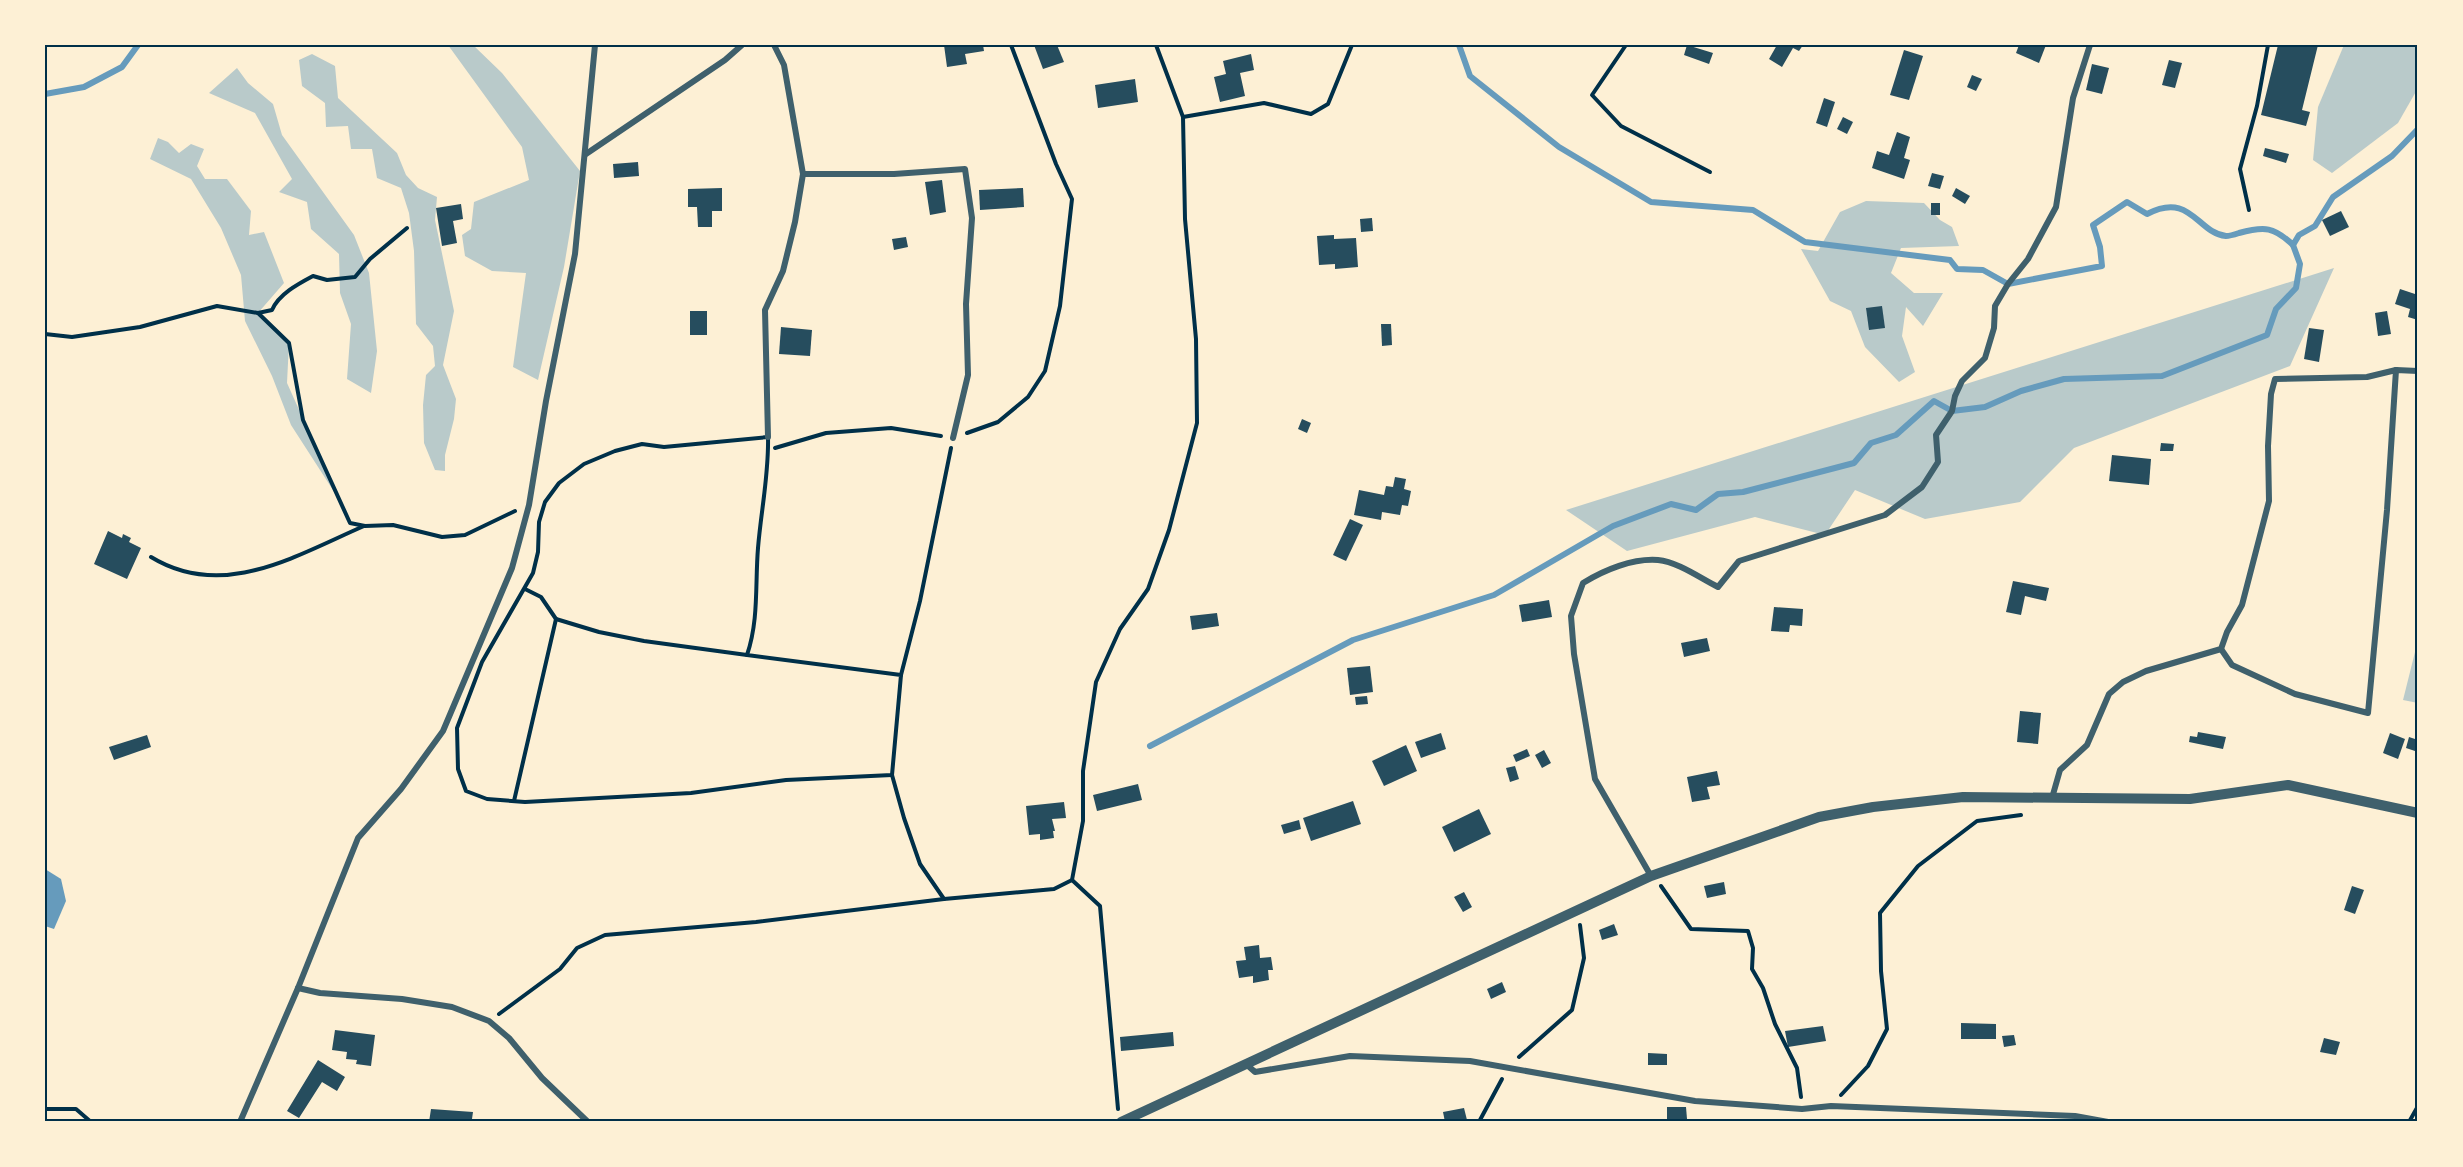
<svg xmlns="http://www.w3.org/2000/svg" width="2463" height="1167" viewBox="0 0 2463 1167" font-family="Signika,sans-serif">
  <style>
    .green { fill: #b9caca }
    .water { fill: #669bbc }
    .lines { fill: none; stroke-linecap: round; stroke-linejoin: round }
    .stream { stroke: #669bbc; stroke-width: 6 }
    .building { fill: #264d5e }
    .path { stroke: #003049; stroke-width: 4 }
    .minor { stroke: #3f606c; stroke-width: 6 }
    .tertiary { stroke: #3f606c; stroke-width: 10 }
    .neatline { fill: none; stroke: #003049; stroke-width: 2 }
  </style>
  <rect width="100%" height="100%" fill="#fdf0d5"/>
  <g class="green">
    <path d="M448,45H473L502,73L580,171L564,267L538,380L513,367L526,273L492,271L465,256L462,235L471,229L474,202L529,180L522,147Z"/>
    <path d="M2344,45H2418V88L2398,123L2332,173L2313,160L2318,107Z"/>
    <path d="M312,54L335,66L338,98L397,153L406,175L418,188L437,197L435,220L454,311L443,365L456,399L454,419L445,455V471L435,470L424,443L423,405L426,375L435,366L433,346L416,324L414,251L409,213L401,188L377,178L372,149H351L348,126L326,127L325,103L302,86L299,60Z"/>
    <path d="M237,68L248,83L273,104L282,135L354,235L369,273L377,351L371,393L347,379L351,324L340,293L339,254L311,229L307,202L279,192L292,179L255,113L209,93Z"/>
    <path d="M158,138L168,142L179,153L191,144L204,149L197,166L205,179H227L251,211L249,235L264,232L284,283L258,313L289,343L287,383L340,501L291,425L272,376L245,321L241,275L221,228L191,179L150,159Z"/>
    <path d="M1866,201L1924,203L1940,220L1952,227L1959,246L1901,248L1891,273L1914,293H1943L1923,326L1906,307L1902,336L1915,372L1899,382L1865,347L1851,311L1830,301L1801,249L1818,251L1840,212Z"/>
    <path d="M2334,268L2290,366L2074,448L2020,502L1925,519L1855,490L1825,535L1755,517L1627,551L1566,510Z"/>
    <path d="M2418,640V703L2403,700Z"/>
  </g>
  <path class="water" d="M45,869L61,879L66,901L54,929L45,926Z"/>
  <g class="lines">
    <g class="stream">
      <path d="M1459,45L1470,76L1559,147L1651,202L1753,210L1805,242L1950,260L1957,269L1983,270L2008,284L2102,266L2100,247L2093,225L2127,202L2147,214C2191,191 2197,233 2226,236C2230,236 2236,234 2239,233C2265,226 2274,227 2293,245L2299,235L2315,226L2333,197L2392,156L2418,129"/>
      <path d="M45,94L84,87L122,67L138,45"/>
      <path d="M1150,746L1353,640L1494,595L1613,526L1671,504L1696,510L1718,494L1743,492L1854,463L1871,443L1896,435L1934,401L1952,411L1985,407L2021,391L2064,379L2162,376L2267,335L2276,309L2296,288L2300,264L2293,245"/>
    </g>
  </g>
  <g class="building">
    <path d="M944,45H983L984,51L965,54L967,64L947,67Z"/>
    <path d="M1034,45H1057L1064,62L1043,69Z"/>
    <path d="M1687,45L1713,53L1709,64L1684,55Z"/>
    <path d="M1777,45H1803L1799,51L1793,48L1782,67L1769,59Z"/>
    <path d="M2019,45H2046L2039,63L2016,53Z"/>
    <path d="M2278,45H2318L2302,110L2310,112L2306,126L2261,115Z"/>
    <path d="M1904,50L1923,56L1909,100L1890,95Z"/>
    <path d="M1251,54L1254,70L1240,73L1245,96L1220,102L1214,77L1226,74L1223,61Z"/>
    <path d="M2169,60L2182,63L2175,88L2162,85Z"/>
    <path d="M2092,64L2109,68L2102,94L2086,90Z"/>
    <path d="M1972,75L1982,79L1976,91L1967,87Z"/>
    <path d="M1135,79L1138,102L1098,108L1095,85Z"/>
    <path d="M1824,98L1835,102L1827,127L1816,123Z"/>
    <path d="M1843,117L1853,122L1847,134L1837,129Z"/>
    <path d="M1897,132L1910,137L1904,158L1910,160L1904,179L1872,168L1877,151L1889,155Z"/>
    <path d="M2265,148L2289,154L2286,163L2263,156Z"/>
    <path d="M638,162L639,176L614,178L613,164Z"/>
    <path d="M1932,173L1944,176L1940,189L1928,186Z"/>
    <path d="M942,180L946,212L930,215L925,182Z"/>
    <path d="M722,188V211H712V227H698L697,207H688V189Z"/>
    <path d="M1023,188L1024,207L980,210L979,190Z"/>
    <path d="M1956,188L1970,196L1965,204L1952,196Z"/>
    <rect x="1931" y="203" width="9" height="12"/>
    <path d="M461,204L463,219L453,221L457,243L442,246L436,208Z"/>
    <path d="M2341,211L2349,227L2330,236L2322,220Z"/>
    <path d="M1372,218L1373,231L1361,232L1360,219Z"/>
    <path d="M1334,235V239L1356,238L1358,267L1335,269V264L1319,265L1317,236Z"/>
    <path d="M906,237L908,247L894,250L892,239Z"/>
    <path d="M2400,289L2418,295V320L2408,317L2410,309L2395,304Z"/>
    <path d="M1882,306L1885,328L1869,330L1866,308Z"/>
    <rect x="690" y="311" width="17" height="24"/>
    <path d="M2387,311L2391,334L2378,336L2375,313Z"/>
    <path d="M1381,324H1391L1392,345L1382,346Z"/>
    <path d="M781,327L812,330L810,356L779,354Z"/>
    <path d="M2309,328L2324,330L2319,362L2304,359Z"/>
    <path d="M1302,419L1311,423L1307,433L1298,429Z"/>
    <path d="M2161,443L2174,444L2173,451H2160Z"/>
    <path d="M2112,455L2151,459L2149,485L2109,481Z"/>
    <path d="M1395,477L1406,479L1404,489L1411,491L1408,506L1402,505L1400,515L1382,512L1381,520L1354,515L1359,490L1384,495L1386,486L1393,487Z"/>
    <path d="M1350,519L1363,525L1346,561L1333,555Z"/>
    <path d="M108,531L122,538L123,534L131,538L129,542L141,548L127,579L94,564Z"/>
    <path d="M2013,581L2049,588L2046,601L2025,596L2021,615L2006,612Z"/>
    <path d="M1549,600L1552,617L1522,622L1519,605Z"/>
    <path d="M1774,607L1803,609L1802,626L1790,625L1789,632L1771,631Z"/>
    <path d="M1217,613L1219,626L1192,630L1190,616Z"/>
    <path d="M1707,638L1710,651L1684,657L1681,643Z"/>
    <path d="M1370,666L1373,692L1350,695L1347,668Z"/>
    <path d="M1367,696L1368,704L1356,705L1355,697Z"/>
    <path d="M2020,711L2041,713L2038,744L2017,742Z"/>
    <path d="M2198,732L2226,737L2223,749L2189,742L2190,736L2197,737Z"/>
    <path d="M1441,733L1446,749L1421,758L1415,742Z"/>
    <path d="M2390,733L2405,739L2398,759L2383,753Z"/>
    <path d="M147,735L151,747L114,760L109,747Z"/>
    <path d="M2409,737L2418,740V752L2406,748Z"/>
    <path d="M1406,745L1417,771L1384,786L1372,761Z"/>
    <path d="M1527,749L1530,756L1516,762L1513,755Z"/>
    <path d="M1544,750L1551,763L1542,768L1535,755Z"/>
    <path d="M1515,766L1519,779L1510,782L1506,768Z"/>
    <path d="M1717,771L1720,785L1707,787L1710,799L1692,802L1687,777Z"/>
    <path d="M1138,784L1142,800L1097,811L1093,795Z"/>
    <path d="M1353,801L1361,824L1311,841L1303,818Z"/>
    <path d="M1064,802L1066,818L1052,819L1055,831H1053L1054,838L1040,840V834L1029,835L1026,806Z"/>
    <path d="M1479,809L1491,834L1454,852L1442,827Z"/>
    <path d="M1299,820L1301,829L1284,834L1281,825Z"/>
    <path d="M1724,882L1726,894L1707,898L1704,886Z"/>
    <path d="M2352,886L2364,890L2355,914L2344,910Z"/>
    <path d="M1464,892L1472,907L1463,912L1454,897Z"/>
    <path d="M1614,924L1618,935L1602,940L1599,930Z"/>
    <path d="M1259,945L1260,958L1271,957L1273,970H1268L1269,980L1253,983V976L1239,978L1236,961L1246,960L1244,947Z"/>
    <path d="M1502,982L1506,992L1491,999L1487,989Z"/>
    <path d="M1961,1023L1996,1024V1039H1961Z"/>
    <path d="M1823,1026L1826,1041L1788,1047L1785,1031Z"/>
    <path d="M335,1030L375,1035L371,1066L356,1064L357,1060L346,1059L347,1052L332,1050Z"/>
    <path d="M1173,1032L1174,1046L1121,1051L1120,1037Z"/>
    <path d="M2014,1035L2016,1045L2004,1047L2002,1036Z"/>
    <path d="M2324,1038L2340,1042L2336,1055L2320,1052Z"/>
    <path d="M1648,1053L1667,1054V1065H1648Z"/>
    <path d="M318,1060L345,1077L337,1091L322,1082L299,1118L287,1111Z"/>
    <path d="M1667,1107H1686L1687,1119H1667Z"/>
    <path d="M1464,1108L1467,1120L1445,1122L1443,1112Z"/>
    <path d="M431,1109L473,1112L472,1119L480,1122H429Z"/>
  </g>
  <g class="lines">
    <g class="path">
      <path d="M1626,45L1592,95L1621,126L1710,172"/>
      <path d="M1183,117L1264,103L1311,114L1328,104L1352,45"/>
      <path d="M2249,210L2240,169L2257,106L2268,45"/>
      <path d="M258,313L289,343L303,420L350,523L365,526L393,525L442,537L465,535L515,511"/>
      <path d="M45,334L72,337L140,327L217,306L258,313L272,310C279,294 298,284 313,276L327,280L355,277L370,259L407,228"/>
      <path d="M967,433L998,422L1028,397L1045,371L1060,306L1072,199L1056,164L1011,45"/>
      <path d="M768,437C769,474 761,511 758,548C755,584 759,620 747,655L901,675L892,775L786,780L691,793L525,802L487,799L466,791L458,769L457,728L482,662L533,573L538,552L539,522L545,502L559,483L584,464L615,451L642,444L664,447Z"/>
      <path d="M775,448L826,433L891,428L941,436"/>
      <path d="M151,557C223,601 295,556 364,526"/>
      <path d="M525,589L541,597L556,619L599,632L644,641L747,655"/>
      <path d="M901,675L920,601L951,448"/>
      <path d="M892,775L904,818L920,864L944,899"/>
      <path d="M514,801L556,619"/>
      <path d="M1072,880L1100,906L1118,1109"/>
      <path d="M1661,886L1691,929L1748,931L1753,948L1752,969L1763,988L1775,1024L1797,1068L1801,1097"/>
      <path d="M499,1014L560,969L577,948L605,935L756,922L944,899L1054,889L1072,880L1083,821V771L1096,682L1120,629L1148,589L1169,530L1197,423L1196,339L1185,219L1183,117L1156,45"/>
      <path d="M1519,1057L1572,1010L1584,958L1580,925"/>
      <path d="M1841,1095L1868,1066L1887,1029L1881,971L1880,913L1918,866L1977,821L2021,815"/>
      <path d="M45,1109H76L91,1122"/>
      <path d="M1480,1120L1502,1079"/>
      <path d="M2409,1122L2418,1106"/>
    </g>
    <g class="minor">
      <path d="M586,154L725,60L742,45"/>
      <path d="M803,174H894L965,169L972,218L966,304L968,375L953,438"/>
      <path d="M768,437L765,310L783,271L795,222L803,174L784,65L774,45"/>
      <path d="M2221,649L2232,665L2295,694L2368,713L2387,510L2396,370"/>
      <path d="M2052,798L2060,770L2087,745L2109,694L2123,682L2146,671L2221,649L2227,632L2242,605L2269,501L2268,446L2271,394L2275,379L2367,377L2396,370L2418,371"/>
      <path d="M1651,876L1595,779L1574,654L1571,616L1583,583C1604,570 1633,558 1658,560C1678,562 1700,578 1718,587L1739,561L1885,515L1922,487L1938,462L1936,435L1952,411L1955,396L1962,381L1985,358L1994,328L1995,306L2008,284L2028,259L2056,207L2073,98L2090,45"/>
      <path d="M298,988L320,993L402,999L452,1007L489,1021L509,1038L542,1078L588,1122"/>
      <path d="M1246,1064L1255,1072L1350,1056L1470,1061L1695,1101L1802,1109L1831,1106L2075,1116L2108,1122"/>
      <path d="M240,1122L298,988L358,838L401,789L443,731L512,568L529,505L546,401L575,254L595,45"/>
    </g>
    <path class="tertiary" d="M1121,1122L1651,876L1819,817L1873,807L1963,797L2190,799L2288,785L2418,813"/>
  </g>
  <rect width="2463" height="1167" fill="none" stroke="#fdf0d5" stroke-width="93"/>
  <rect x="46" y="46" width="2370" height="1074" class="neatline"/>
</svg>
